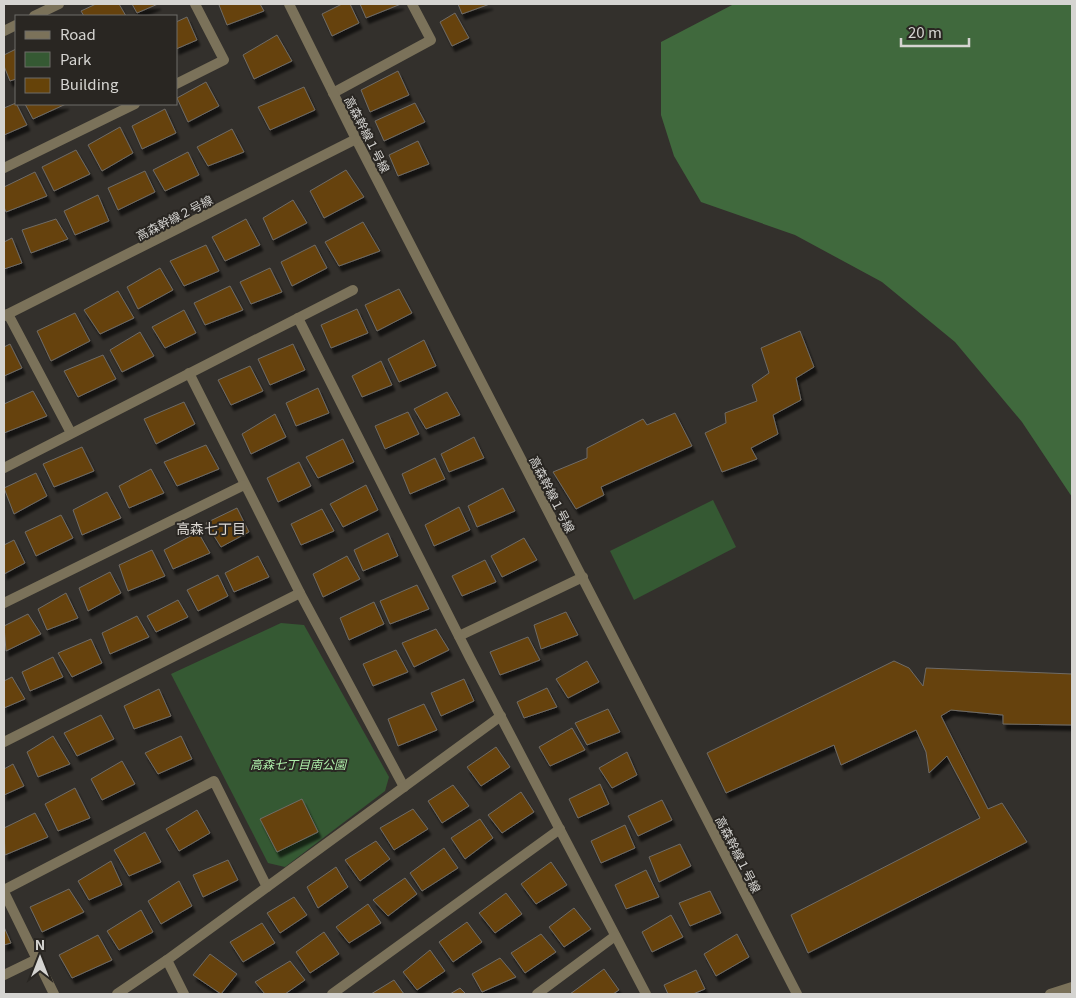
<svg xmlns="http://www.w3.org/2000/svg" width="1076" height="998" viewBox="0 0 1076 998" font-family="Georgia,'Noto Sans JP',serif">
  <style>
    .green { fill: #355933 }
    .forest { fill: #40693d }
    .building { fill: #664309; stroke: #6f6b67; filter: url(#shadow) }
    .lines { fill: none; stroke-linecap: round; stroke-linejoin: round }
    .minor { stroke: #7b725a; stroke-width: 10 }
    .tertiary { stroke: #7b725a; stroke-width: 10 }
    .labels { text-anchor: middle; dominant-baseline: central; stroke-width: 4; stroke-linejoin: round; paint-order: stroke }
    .street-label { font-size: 12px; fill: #d5d4d1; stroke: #292622 }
    .park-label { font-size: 12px; font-style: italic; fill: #aeefaa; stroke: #292622 }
    .neighbourhood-label { font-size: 14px; fill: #ddd9d4; stroke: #292622 }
  </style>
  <defs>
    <filter id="shadow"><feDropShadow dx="3" dy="5.5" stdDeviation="1" flood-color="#0009"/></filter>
  </defs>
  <rect width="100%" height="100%" fill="#33302c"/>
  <g class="green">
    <path d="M713,500L736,547L634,600L610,551Z"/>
    <path d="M281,623L304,625L389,777L385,791L285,867L268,863L171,674Z"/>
  </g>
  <path class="forest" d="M734,4H1072V497L1022,422L955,342L882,282L795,235L701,202L674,156L661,115V42Z"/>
  <g class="building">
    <path d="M96,4H119L126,16H84L81,11Z"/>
    <path d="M132,4H158L137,13Z"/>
    <path d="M221,4H260L264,11L227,25L219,5Z"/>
    <path d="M342,4H350L359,23L332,36L322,14Z"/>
    <path d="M360,4H401L366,18Z"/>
    <path d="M458,4H490L462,14Z"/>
    <path d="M455,13L469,38L452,46L440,22Z"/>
    <path d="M187,17L197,40L176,49V22Z"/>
    <path d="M277,35L292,61L254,79L243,55Z"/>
    <path d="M16,49V79L10,81L4,66V55Z"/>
    <path d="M398,71L409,95L370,112L361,90Z"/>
    <path d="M206,82L219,106L188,122L177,98Z"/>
    <path d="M304,87L315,110L270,130L258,107Z"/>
    <path d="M16,103L27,125L4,135V108Z"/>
    <path d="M415,103L425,122L384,141L375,121Z"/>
    <path d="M25,104H66L33,119Z"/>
    <path d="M165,109L176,133L142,149L132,126Z"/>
    <path d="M120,127L133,153L102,171L88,145Z"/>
    <path d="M232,129L244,152L208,166L197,147Z"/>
    <path d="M418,141L429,164L398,176L389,155Z"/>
    <path d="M76,150L90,174L54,191L42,167Z"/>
    <path d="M188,152L199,175L165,191L153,170Z"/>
    <path d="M346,170L364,197L324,218L310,191Z"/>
    <path d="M145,171L155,192L118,210L108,188Z"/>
    <path d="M35,172L47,196L6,212L4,207V187Z"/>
    <path d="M98,195L109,221L75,235L64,211Z"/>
    <path d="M293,200L307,223L273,240L263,218Z"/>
    <path d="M56,219L68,239L31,253L22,230Z"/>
    <path d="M246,219L260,245L225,261L212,237Z"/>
    <path d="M363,222L380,251L339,266L325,242Z"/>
    <path d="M12,238L22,263L4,269V242Z"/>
    <path d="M206,245L219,271L184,286L170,261Z"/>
    <path d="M315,245L327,268L292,286L281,262Z"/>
    <path d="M160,268L173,290L138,309L127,287Z"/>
    <path d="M270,268L282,292L251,304L240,282Z"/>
    <path d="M230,286L243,310L205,325L194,303Z"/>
    <path d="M399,289L412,313L377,331L365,305Z"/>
    <path d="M118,291L134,318L100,334L84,310Z"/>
    <path d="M357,309L368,333L331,348L321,325Z"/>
    <path d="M184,310L196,333L165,348L152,327Z"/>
    <path d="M75,313L90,341L51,361L37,331Z"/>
    <path d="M800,331L814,367L796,378L801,400L773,415L778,434L751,448L757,459L722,472L705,433L726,423L725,413L757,401L752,385L769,373L761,348Z"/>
    <path d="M140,332L154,356L122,372L110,350Z"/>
    <path d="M424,340L436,366L399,382L388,359Z"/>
    <path d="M10,344L22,368L4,376V347Z"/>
    <path d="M293,344L305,370L270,385L258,359Z"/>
    <path d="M103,355L116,379L78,397L64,371Z"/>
    <path d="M381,361L392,385L362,397L352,376Z"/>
    <path d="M250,366L263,391L231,405L218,380Z"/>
    <path d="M318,388L329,413L296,426L286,403Z"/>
    <path d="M33,391L47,416L4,433V404Z"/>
    <path d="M447,392L460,415L426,429L414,409Z"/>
    <path d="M184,402L195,424L156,444L144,419Z"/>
    <path d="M408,412L419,434L385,449L375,426Z"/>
    <path d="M675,413L692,446L601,487L604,495L576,509L553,472L587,458V448L643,419L647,425Z"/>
    <path d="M275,414L286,437L251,454L242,434Z"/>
    <path d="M474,437L484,458L449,472L441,454Z"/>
    <path d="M343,439L354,462L318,478L306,457Z"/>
    <path d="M206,445L219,469L177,486L164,462Z"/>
    <path d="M82,447L94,471L54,487L43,464Z"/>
    <path d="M435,458L445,479L410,494L402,474Z"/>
    <path d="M299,462L311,486L278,502L267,478Z"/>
    <path d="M151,469L164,493L129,508L119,486Z"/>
    <path d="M36,473L47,496L14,514L4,488Z"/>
    <path d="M366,485L378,510L343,527L330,504Z"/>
    <path d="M503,488L515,511L477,527L468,506Z"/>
    <path d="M107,492L121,518L82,535L73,510Z"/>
    <path d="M459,507L470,530L434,546L425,525Z"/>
    <path d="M237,508L249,532L221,547L206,523Z"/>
    <path d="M322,509L334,531L301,545L291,524Z"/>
    <path d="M61,515L73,538L36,556L25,532Z"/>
    <path d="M198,532L210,553L173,569L164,550Z"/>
    <path d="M388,533L398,556L363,571L354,550Z"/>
    <path d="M524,538L537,560L502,577L491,556Z"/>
    <path d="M14,540L25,563L4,574V545Z"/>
    <path d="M152,550L165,576L128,591L119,565Z"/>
    <path d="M258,556L269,577L234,592L225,573Z"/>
    <path d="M347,556L360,579L323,597L313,574Z"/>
    <path d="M485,560L496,582L462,596L452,576Z"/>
    <path d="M110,572L121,593L88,611L79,588Z"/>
    <path d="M218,575L228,596L198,611L187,590Z"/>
    <path d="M417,585L429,609L390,624L380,601Z"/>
    <path d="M66,593L78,618L47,630L38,609Z"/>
    <path d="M178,600L188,617L156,632L147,616Z"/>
    <path d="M374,602L384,624L349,640L340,618Z"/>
    <path d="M566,612L578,635L541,649L534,625Z"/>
    <path d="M28,614L41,634L6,651L4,626Z"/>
    <path d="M137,616L149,637L110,654L102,633Z"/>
    <path d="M436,629L449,650L414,667L402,643Z"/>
    <path d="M528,637L540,660L500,675L490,652Z"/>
    <path d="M91,639L102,663L72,677L58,653Z"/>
    <path d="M396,650L408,672L373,686L363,664Z"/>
    <path d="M53,657L63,677L30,691L22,672Z"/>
    <path d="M587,661L599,682L568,698L556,679Z"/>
    <path d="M894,661L909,668L923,686L926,668L1072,674V725L1003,724V715L951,710L941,716L988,809L1002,803L1027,842L808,953L791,915L980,818L947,756L929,773L926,752L916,730L841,765L834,745L726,793L707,753Z"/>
    <path d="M12,677L25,699L4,708V681Z"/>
    <path d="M464,679L474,701L441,716L431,693Z"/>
    <path d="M547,688L557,707L524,718L517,702Z"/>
    <path d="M159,689L171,716L134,729L124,706Z"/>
    <path d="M424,704L437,730L398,746L388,719Z"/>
    <path d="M608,709L620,732L587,745L575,723Z"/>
    <path d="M101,715L114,739L77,756L64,733Z"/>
    <path d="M572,728L585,750L550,766L539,747Z"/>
    <path d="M53,736L70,764L38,777L27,752Z"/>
    <path d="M181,736L192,759L158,774L145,753Z"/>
    <path d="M496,747L510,767L481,786L467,767Z"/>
    <path d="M627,752L637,775L612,788L599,768Z"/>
    <path d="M122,761L135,784L102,800L91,779Z"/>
    <path d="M13,764L24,786L4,795V769Z"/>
    <path d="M600,784L609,804L578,818L569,799Z"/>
    <path d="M453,785L469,806L442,823L428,801Z"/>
    <path d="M75,788L90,818L58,831L45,804Z"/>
    <path d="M521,792L534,812L502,833L488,815Z"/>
    <path d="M302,799L318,832L277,852L260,819Z"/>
    <path d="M662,800L672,820L638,836L628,816Z"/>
    <path d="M413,809L428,829L394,850L380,828Z"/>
    <path d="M197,810L210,833L179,851L166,829Z"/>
    <path d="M35,813L48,837L5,855L4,828Z"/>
    <path d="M480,819L493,838L465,859L451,838Z"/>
    <path d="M625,825L635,848L601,863L591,841Z"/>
    <path d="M145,832L161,862L129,876L114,850Z"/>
    <path d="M376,841L390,859L360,881L345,860Z"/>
    <path d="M680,844L691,866L659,882L649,857Z"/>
    <path d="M444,848L458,868L422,891L410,873Z"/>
    <path d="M228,860L238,880L203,897L193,875Z"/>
    <path d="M111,861L122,885L89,900L78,881Z"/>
    <path d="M551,862L567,885L536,904L521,884Z"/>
    <path d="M336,867L348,887L318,908L307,887Z"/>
    <path d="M646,870L659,897L626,909L615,885Z"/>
    <path d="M405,878L417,894L388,916L373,900Z"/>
    <path d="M179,881L192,906L161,924L148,901Z"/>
    <path d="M69,889L84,912L42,932L30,907Z"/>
    <path d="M710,891L721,913L690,926L679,903Z"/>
    <path d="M506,893L522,914L495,933L479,913Z"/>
    <path d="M294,897L307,915L280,933L267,913Z"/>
    <path d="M368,904L381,923L349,943L336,927Z"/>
    <path d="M574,908L591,929L564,947L549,927Z"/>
    <path d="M141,910L153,932L119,950L107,931Z"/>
    <path d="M671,915L683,937L652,952L642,932Z"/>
    <path d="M467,922L482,942L453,962L439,942Z"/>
    <path d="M262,923L275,943L243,962L230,942Z"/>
    <path d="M4,927L11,943L4,945Z"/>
    <path d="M324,932L339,954L310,973L296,952Z"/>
    <path d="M541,934L556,952L525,973L511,953Z"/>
    <path d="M737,934L749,957L716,976L704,954Z"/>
    <path d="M98,935L112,960L72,978L59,955Z"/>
    <path d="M430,950L445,971L417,990L403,972Z"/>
    <path d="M210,954L237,974L221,994L193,975Z"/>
    <path d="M500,958L516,977L482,992L472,974Z"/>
    <path d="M290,961L305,980L285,994H265L255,982Z"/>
    <path d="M604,969L619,990L613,994H570Z"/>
    <path d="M696,970L705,989L693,994H668L664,985Z"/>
    <path d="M394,980L404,994H371Z"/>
    <path d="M460,988L466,994H450Z"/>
  </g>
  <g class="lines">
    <g class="minor">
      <path d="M34,16L59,4"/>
      <path d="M4,31L16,25"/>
      <path d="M176,84L224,60L195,4"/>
      <path d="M333,93L431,40L412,4"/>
      <path d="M4,168L135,104"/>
      <path d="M8,314L71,433"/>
      <path d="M298,318L470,658L646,994"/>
      <path d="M189,373L300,593L404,787"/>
      <path d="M4,468L353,290"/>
      <path d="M4,603L244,485"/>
      <path d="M459,636L583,577"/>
      <path d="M4,742L300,593"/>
      <path d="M4,890L214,781L267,887"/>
      <path d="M4,892L54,994"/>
      <path d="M167,960L184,994"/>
      <path d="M4,975L37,959"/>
      <path d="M117,994L167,960L501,716"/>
      <path d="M332,994L560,829"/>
      <path d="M537,994L615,936"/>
    </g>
    <g class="tertiary">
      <path d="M289,4L356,139L797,994"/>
      <path d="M4,316L356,139"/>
      <path d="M1050,994L1072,987"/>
    </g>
  </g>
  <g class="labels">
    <g class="street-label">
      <text transform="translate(368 134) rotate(63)">高森幹線１号線</text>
      <text transform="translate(174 217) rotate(-27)">高森幹線２号線</text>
      <text transform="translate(553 494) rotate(63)">高森幹線１号線</text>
      <text transform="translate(739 854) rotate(63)">高森幹線１号線</text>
    </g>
    <g class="park-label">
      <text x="298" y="763">高森七丁目南公園</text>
    </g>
    <g class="neighbourhood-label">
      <text x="211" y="528">高森七丁目</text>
    </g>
  </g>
  <rect width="1076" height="998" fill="none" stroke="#d5d4d1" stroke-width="10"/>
  <rect x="15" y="15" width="162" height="90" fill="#292622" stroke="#6e6c68"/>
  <rect x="25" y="31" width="25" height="8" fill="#7b725a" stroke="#6e6c68"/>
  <text x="60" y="40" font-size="15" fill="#d5d4d1">Road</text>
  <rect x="25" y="52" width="25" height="15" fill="#355933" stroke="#6e6c68"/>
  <text x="60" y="65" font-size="15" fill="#d5d4d1">Park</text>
  <rect x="25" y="78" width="25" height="15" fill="#664309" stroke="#6e6c68"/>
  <text x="60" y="90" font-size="15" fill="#d5d4d1">Building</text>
  <g transform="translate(40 958)" stroke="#292622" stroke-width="4" paint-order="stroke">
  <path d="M0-4L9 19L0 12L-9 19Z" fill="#d5d4d1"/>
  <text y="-8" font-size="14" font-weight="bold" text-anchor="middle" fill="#d5d4d1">N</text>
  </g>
  <path d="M901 38v8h68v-8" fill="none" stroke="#d5d4d1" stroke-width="2.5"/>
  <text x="908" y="38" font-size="15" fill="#d5d4d1" stroke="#292622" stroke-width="4" paint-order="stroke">20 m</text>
</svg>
